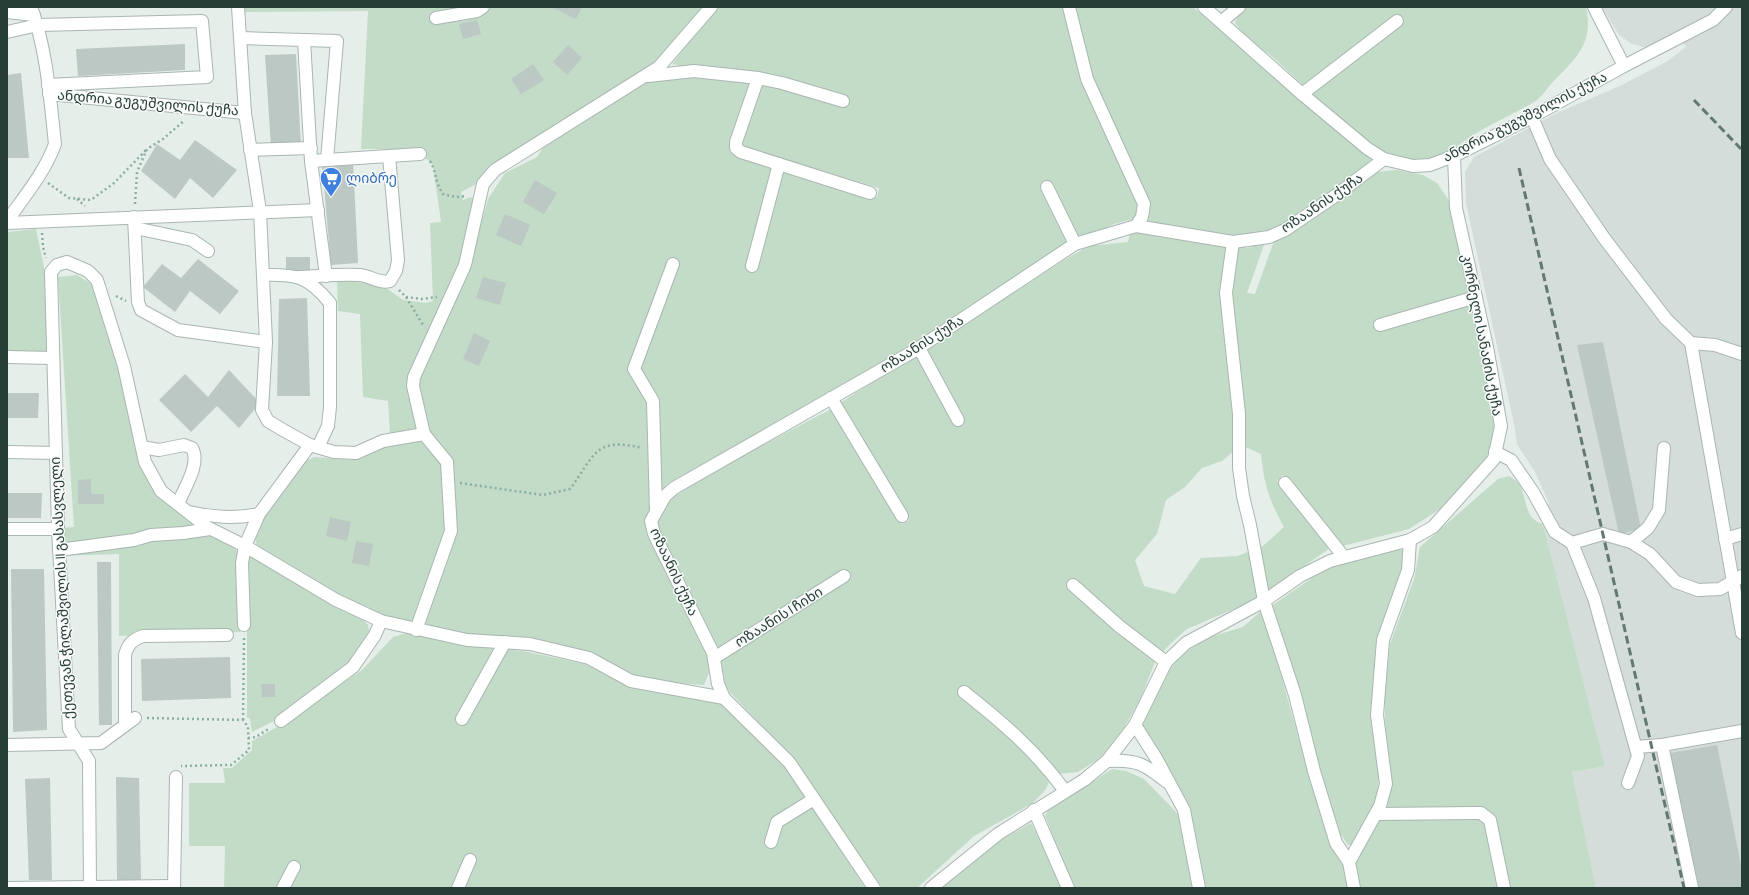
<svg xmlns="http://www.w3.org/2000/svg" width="1749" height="895" viewBox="0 0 1749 895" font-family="'Sofia Sans Condensed','Noto Sans Georgian',sans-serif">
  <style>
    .built { fill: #d4ddd9 }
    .green { fill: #c2dcc8; fill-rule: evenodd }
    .building { fill: #bcc8c3 }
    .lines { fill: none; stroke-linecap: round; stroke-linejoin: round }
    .minor-casing { stroke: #a9b6b1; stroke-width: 14 }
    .path { stroke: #8aaea2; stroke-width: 2.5; stroke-dasharray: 2 3; stroke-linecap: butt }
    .minor { stroke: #fff; stroke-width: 12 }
    .rail { stroke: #627972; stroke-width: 3; stroke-dasharray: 8 4; stroke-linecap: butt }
    .labels { text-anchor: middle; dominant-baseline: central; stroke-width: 3; stroke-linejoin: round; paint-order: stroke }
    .street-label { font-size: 14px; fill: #273e37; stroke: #f7faf8 }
    .shop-label { font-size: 14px; fill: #366cbe; stroke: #f7faf8; text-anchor: start }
  </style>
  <rect width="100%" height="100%" fill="#e6eeea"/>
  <path class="built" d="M1602,7H1742V888H1596L1572,772L1605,766L1543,524L1549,503L1535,472L1517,444L1514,424L1466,203L1465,172L1474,157L1559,112L1620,86L1666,62L1686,47L1677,34L1647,48L1632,44L1619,35Z"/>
  <g class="green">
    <path d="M245,7H704L659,60L478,183L461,192L463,200L471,197L475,199L460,265L416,361L419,422L416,432L390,435L388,401L363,397L360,314L338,311L337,280L375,284L389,290L403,300L426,303L433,301L430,223L441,222L433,166C429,159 421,157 418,149H361L368,11L245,12Z"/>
    <path d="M717,7H1065L1140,200L1137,214L1133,219L1114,224L1066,246L893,357L667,484C654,503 642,510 647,535L709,655L710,670L704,685L652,681L632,675L585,653L465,636L427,626L424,624L457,530L452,463L427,430L416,382L468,269L488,199L505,173L537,157L547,142L650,79L698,75L753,82L730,152L877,197L879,188L741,146V140L762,83L846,107L849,98L758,74L701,65L681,66L672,64Z"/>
    <path d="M1073,7H1193L1371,159L1365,168L1300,214L1271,230L1251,238L1217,237L1142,223L1150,204L1094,89Z"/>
    <path d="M1246,7H1586C1594,44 1576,58 1553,82C1547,88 1541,98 1534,102C1516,113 1496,121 1478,132C1455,146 1436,166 1407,161C1371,155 1299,80 1269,54L1252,44L1235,23L1239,12Z"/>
    <path d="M1397,170L1423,175L1437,183L1452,205L1484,350L1497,425L1493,447L1471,481L1445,506L1409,529L1339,547L1283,475L1277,481L1329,549L1287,578L1267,595L1187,629L1169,645L1155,662L1140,700L1116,742L1097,760L1078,772L1057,774L1050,779L1046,789L1033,803L974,836L917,888H883L780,745L726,688L721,662L657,530V519L673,497L732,461L833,408L902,524L909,520L840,403L1064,260L1089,246L1128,242L1131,230L1148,231L1248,248L1265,242L1247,293L1255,294L1274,241L1334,205L1376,172ZM1241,445L1261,454C1264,484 1269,500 1284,527L1263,546L1237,556L1201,558L1175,594L1144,586L1135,560L1157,534L1166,500L1185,487L1202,468L1222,461Z"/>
    <path d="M36,229L45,272L49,352L7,351V232Z"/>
    <path d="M77,275L90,283L94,287L120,367L145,470L238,552L240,632L119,636V554L62,556L63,528L74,527L58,277Z"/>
    <path d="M409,440L421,442L444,464L448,529L414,624C353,610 309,579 257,546L255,538L257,525L302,463L314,457L352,460L377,448Z"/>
    <path d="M1509,476C1512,478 1517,481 1519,484C1528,498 1523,519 1543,524L1605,766L1572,772L1596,888H1359L1354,864L1387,806L1392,781L1385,720V694L1390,644L1414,579L1420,547L1498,479Z"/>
    <path d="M1400,548L1405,554V561L1380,636L1378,791L1372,812L1355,845H1348L1339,832L1270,607L1325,569Z"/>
    <path d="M250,554L356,612L368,625L370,637L351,665L280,718L252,732L250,718H247V563Z"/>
    <path d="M1260,612L1270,635L1306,765L1347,860L1349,888H1205L1188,810L1140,723L1169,670L1184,653L1210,637L1243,627Z"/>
    <path d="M407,633L462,645L523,651L584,664L632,686L724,703L783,761L805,797L772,820L766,846L773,848L777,828L811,806L865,888H465L466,881L455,888H224L225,846H189V783H225L223,768H232L252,750V741L284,723L362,670L393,637Z"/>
    <path d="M1112,769L1126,771L1144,779L1178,814L1194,888H1074L1045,816L1048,811Z"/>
    <path d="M1031,823L1050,860L1061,888H940L996,843Z"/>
  </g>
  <g class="building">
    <path d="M552,7H582L576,19Z"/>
    <path d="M477,20L481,34L463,39L459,24Z"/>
    <path d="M185,44V70L78,76L76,49Z"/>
    <path d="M568,45L582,58L567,75L553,62Z"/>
    <path d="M296,54L301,146L271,147L265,55Z"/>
    <path d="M533,64L544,80L521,94L511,79Z"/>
    <path d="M21,73L29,158H7V75Z"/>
    <path d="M195,140L237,170L213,198L190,178L175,199L141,171L157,144L180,160Z"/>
    <path d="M353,160L358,263L331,265L322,164Z"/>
    <path d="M535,180L557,193L544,214L523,202Z"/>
    <path d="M505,214L530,225L521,246L496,235Z"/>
    <rect x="286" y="257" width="24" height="14"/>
    <path d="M198,259L239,291L220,314L190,291L175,312L143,287L162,264L181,278Z"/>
    <path d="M483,277L506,283L500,305L476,298Z"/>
    <path d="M307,298L310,396H277L279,299Z"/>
    <path d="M474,333L490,341L479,366L463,359Z"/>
    <path d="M1603,342L1641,529L1619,534L1577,345Z"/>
    <path d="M229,370L260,403L239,428L217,406L191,432L159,400L185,374L208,397Z"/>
    <path d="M7,393H39L38,418H7Z"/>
    <path d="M91,479V494H104V504H78V480Z"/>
    <path d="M7,493H42L41,518H7Z"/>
    <path d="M330,517L351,522L347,541L326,536Z"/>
    <path d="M356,541L373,544L369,566L352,563Z"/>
    <path d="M97,562H111L112,725H99Z"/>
    <path d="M11,569H44L47,730L13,732Z"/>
    <path d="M230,657L231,698L142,701L141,659Z"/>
    <path d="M261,684H275V697H262Z"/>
    <path d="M1717,745L1742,870V888H1699L1670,753Z"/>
    <path d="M116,777L139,778L141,880L117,881Z"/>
    <path d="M50,778L52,880H29L25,779Z"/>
  </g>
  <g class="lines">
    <g class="minor-casing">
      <g id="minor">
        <path d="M238,7L245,113L260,211L266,342L262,410L268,421L283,430L310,445L334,452L356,453L383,441L424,434"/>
        <path d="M1069,7L1087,79L1144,204L1142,217L1136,226"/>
        <path d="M1204,7L1302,94L1368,149L1384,159L1413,166L1430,165L1454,156L1532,117L1624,66L1713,20L1726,7"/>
        <path d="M1594,7L1624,66"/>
        <path d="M7,12L34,15"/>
        <path d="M436,18L477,11L483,7"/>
        <path d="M1221,22L1239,7"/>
        <path d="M7,32L38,25L202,21L207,77L48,85"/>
        <path d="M241,38L304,40L311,161L389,156L398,260L396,271L390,281C379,284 371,276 360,275C340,274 319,276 299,277"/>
        <path d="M304,40L337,41L327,160"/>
        <path d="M648,76L694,71L758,78L736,142V148L741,152L870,193"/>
        <path d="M758,78L782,83L843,101"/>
        <path d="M49,94L245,113"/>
        <path d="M1302,94L1397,21"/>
        <path d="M1532,117L1550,159L1604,238L1666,319L1691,343L1742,633"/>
        <path d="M250,150L311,148"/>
        <path d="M389,156L420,154"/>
        <path d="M311,161L326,276"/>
        <path d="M1047,187L1075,244"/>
        <path d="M134,217L138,302L141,310L178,330L266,342"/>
        <path d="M7,221C24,197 45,172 55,144C50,99 47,50 31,7"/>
        <path d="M7,223L318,210"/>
        <path d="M135,228L192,240L208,251"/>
        <path d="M1233,242L1226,293L1239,414V468L1243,496L1250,525L1264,601L1295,695L1314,771L1336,843L1349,862"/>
        <path d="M752,266L779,164"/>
        <path d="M263,275C296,274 308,276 330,303V407L328,426L318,447"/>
        <path d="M1380,325L1476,297"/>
        <path d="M1691,343L1715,345L1742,354"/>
        <path d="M919,348L958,420"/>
        <path d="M7,357L53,358"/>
        <path d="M831,398L902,516"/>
        <path d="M142,447L159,450L184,445L192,448C201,464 184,488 178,504"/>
        <path d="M7,452L56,453"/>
        <path d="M1495,452L1511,460L1533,492L1555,532L1572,543"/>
        <path d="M1285,483L1344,557"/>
        <path d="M656,510L653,401L634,369L673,264"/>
        <path d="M189,512C213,517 234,519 259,514"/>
        <path d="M7,529H58"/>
        <path d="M1725,539L1742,534"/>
        <path d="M1631,542L1648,528L1659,510L1664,448"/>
        <path d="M59,550L134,540L151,535L183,533L210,529"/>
        <path d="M1073,585L1119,626L1166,662"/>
        <path d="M244,625L242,563L245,546L259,514L310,445"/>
        <path d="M416,630L451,531L447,462L424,434L413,386L414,377L465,265L483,184L495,170L659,67L711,7"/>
        <path d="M714,658L844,576"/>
        <path d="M964,692C1003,723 1035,750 1065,791"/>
        <path d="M724,698L718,684L713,653L654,534L651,521L665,496L674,488L914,351L1075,244L1136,226L1233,242L1269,237L1285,230L1335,196L1384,159"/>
        <path d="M462,719L505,642"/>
        <path d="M281,721L353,667L375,635L381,621"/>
        <path d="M125,725V655C128,644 132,640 143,636L227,635"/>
        <path d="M1135,725L1156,758L1184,810L1199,888"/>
        <path d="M7,745L101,743L135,718"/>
        <path d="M1662,745L1692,888"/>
        <path d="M1636,747L1662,745L1742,731"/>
        <path d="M1107,761C1137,759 1144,764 1167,782"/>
        <path d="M1628,783L1638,756L1594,598L1572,543L1603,534L1631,542L1650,554L1676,582L1698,590L1720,589L1742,576"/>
        <path d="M1034,810L1068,888"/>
        <path d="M1376,814L1475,813H1481L1490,820L1504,888"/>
        <path d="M771,842L777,822L814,799"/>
        <path d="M7,888L174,886"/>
        <path d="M90,888L89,761L69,729L58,529L51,272L57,265L67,262L88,271L97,280L124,366L145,462L161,491L207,527L245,546L336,600L381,621L467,640L530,644L589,658L631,681L724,698L789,762L874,888"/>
        <path d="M174,888L176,777"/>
        <path d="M283,888L294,867"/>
        <path d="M458,888L470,860"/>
        <path d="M931,888L998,834L1084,780L1107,761L1135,725L1166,662L1186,643L1264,601L1300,576L1330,561L1410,540L1433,527L1494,459L1501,426L1487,347L1456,208L1454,156"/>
        <path d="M1354,888L1349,862L1380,806L1386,784L1377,715L1383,640L1408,570L1410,540"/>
      </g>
    </g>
    <g class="path">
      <path d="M430,161C437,172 434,181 443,194L456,197L467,196"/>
      <path d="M48,183L69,198L91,200L114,183L147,149"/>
      <path d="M77,199L85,206"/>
      <path d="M135,204L137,172L147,149L163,139L185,120"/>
      <path d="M42,233L43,247L46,258"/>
      <path d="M399,290L406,297L423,325"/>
      <path d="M116,296L126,301"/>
      <path d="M406,297L422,299L437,297"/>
      <path d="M460,483L543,495L570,489C594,457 594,436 642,448"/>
      <path d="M147,718L243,720L248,727L249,750L231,765L181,766"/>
      <path d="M243,720L244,638"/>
      <path d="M248,738L256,737L270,728"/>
    </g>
    <use href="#minor" class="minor"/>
    <g class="rail">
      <path d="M1694,100L1742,150"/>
      <path d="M1519,168L1684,888"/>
    </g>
  </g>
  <defs>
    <g id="supermarket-pin" transform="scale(1.15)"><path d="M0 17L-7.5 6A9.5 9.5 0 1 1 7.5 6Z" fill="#3f7fe0" stroke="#f7faf8"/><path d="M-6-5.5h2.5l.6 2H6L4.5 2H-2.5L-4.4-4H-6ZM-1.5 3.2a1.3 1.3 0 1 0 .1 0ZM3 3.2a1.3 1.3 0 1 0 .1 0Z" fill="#fff"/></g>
  </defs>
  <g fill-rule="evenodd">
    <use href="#supermarket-pin" x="331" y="178"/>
  </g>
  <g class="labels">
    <g class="street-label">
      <text transform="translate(148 103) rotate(5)">ანდრია გუგუშვილის ქუჩა</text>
      <text transform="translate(1525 117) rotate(-27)">ანდრია გუგუშვილის ქუჩა</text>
      <text transform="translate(1322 203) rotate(-34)">ოზაანის ქუჩა</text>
      <text transform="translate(1482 335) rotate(79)">კორნელი სანაძის ქუჩა</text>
      <text transform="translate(922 344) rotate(-32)">ოზაანის ქუჩა</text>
      <text transform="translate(674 572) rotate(65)">ოზაანის ქუჩა</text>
      <text transform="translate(62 588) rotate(-93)">ქეთევან ჭილაშვილის II გასასვლელი</text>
      <text transform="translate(779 617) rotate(-32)">ოზაანის I ჩიხი</text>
    </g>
    <g class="shop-label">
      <text x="346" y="178">ლიბრე</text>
    </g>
  </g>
  <rect width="1749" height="895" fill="none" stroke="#273e37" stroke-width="16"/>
</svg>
